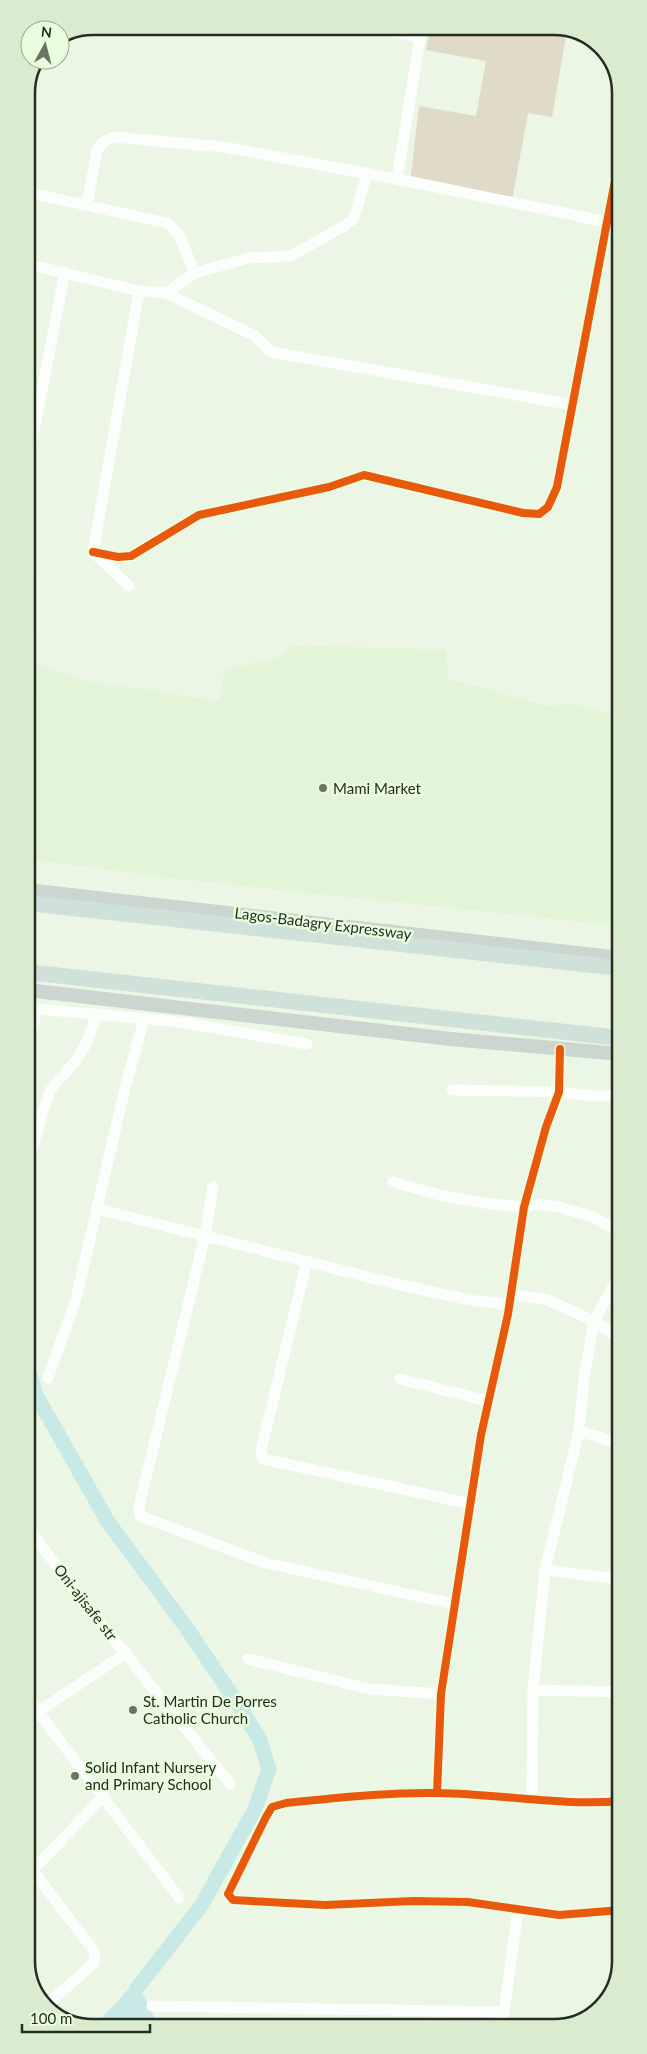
<svg xmlns="http://www.w3.org/2000/svg" width="647" height="2054" viewBox="0 0 647 2054" font-family="Lato,sans-serif">
  <style>
    .built { fill: #e3f5d9 }
    .green { fill: #e0dac8 }
    .water { fill: #c9e9e7 }
    .lines { fill: none; stroke-linecap: round; stroke-linejoin: round }
    .stream { stroke: #c9e9e7; stroke-width: 2.5 }
    .river { stroke: #c9e9e7; stroke-width: 15 }
    .minor { stroke: #fcfefb; stroke-width: 11 }
    .major { stroke: #cbd6d0; stroke-width: 14 }
    .highway { stroke: #d0e1d9; stroke-width: 16 }
    .cycleway-casing { stroke: #e9fdde; stroke-width: 11 }
    .cycleway { stroke: #e8590c; stroke-width: 8 }
    .poi-dot { fill: #6a7366; stroke: #e9fdde; stroke-width: 2 }
    .labels { text-anchor: middle; dominant-baseline: central; stroke-width: 5; stroke-linejoin: round; paint-order: stroke }
    .poi-label { font-size: 15px; fill: #252c21; stroke: #e9fdde; text-anchor: start }
    .street-label { font-size: 15px; fill: #252c21; stroke: #e9fdde }
    .rim { fill: none; stroke: #252c21; stroke-width: 2.5 }
  </style>
  <rect width="100%" height="100%" fill="#ebf6e5"/>
  <path class="built" d="M293,645L446,650L448,679L549,706L576,704L619,717L620,926L179,879L27,859V660L82,680L219,701L224,670L278,657Z"/>
  <path class="green" d="M431,26H559L567,30L552,117L528,113L511,206L410,183L419,106L476,116L486,61L426,50Z"/>
  <path class="water" d="M136,1983L154,2020L143,2027L94,2028Z"/>
  <g class="lines">
    <path class="stream" d="M94,2028L136,1983L154,2020L143,2027"/>
    <path class="river" d="M28,1367L36,1395L108,1522L186,1627L239,1706L259,1738L269,1769L255,1809L201,1906L137,1988"/>
    <g class="minor">
      <path d="M363,26L420,37"/>
      <path d="M397,179L422,26"/>
      <path d="M26,192L167,223L178,233L195,273"/>
      <path d="M87,204L97,151L102,143L113,137L224,147L397,179L607,222"/>
      <path d="M27,264L139,291L166,293L195,273L249,258L291,256L344,226L353,219L356,211L367,173"/>
      <path d="M166,293L255,336L271,352L574,405"/>
      <path d="M27,466L65,272"/>
      <path d="M93,552L118,557L131,556L199,515L329,487L364,475L523,513L539,514L548,507L557,487L607,222L615,181L619,177"/>
      <path d="M129,586L93,552L139,291"/>
      <path d="M27,1008L180,1022L307,1044"/>
      <path d="M27,1047L37,1009"/>
      <path d="M452,1090L559,1092L596,1096L620,1095"/>
      <path d="M28,1163L49,1093C55,1082 62,1077 70,1068C84,1052 91,1036 96,1015"/>
      <path d="M393,1182L443,1196L491,1204L524,1207L537,1204L559,1207L593,1217L620,1233"/>
      <path d="M213,1187L205,1236L139,1506L140,1516L266,1563L454,1604"/>
      <path d="M97,1209L396,1284L475,1301L509,1304"/>
      <path d="M307,1261L261,1450L263,1459L472,1504"/>
      <path d="M511,1294L548,1300L594,1321L620,1339"/>
      <path d="M48,1378L76,1299L125,1088L144,1019"/>
      <path d="M400,1379L488,1401"/>
      <path d="M579,1431L620,1444"/>
      <path d="M28,1527L76,1592L230,1784"/>
      <path d="M545,1570L620,1579"/>
      <path d="M248,1659L369,1689L441,1694"/>
      <path d="M533,1690L620,1692"/>
      <path d="M28,1698L179,1898"/>
      <path d="M28,1723L39,1711L126,1653"/>
      <path d="M437,1793L441,1694L481,1435L508,1314L524,1207L546,1127L559,1092L560,1049"/>
      <path d="M532,1800L533,1690L545,1570L579,1431L584,1378L594,1321L620,1274"/>
      <path d="M621,1801C560,1806 499,1794 438,1793C388,1792 337,1798 286,1803L272,1807L266,1817L228,1894L233,1900L325,1905L413,1901L468,1902L559,1915L621,1910"/>
      <path d="M33,1871L95,1952L94,1963L52,2000"/>
      <path d="M28,1875L104,1796"/>
      <path d="M152,2006L502,2012"/>
      <path d="M502,2023L524,2026"/>
      <path d="M502,2026L518,1911"/>
    </g>
    <g class="major">
      <path d="M27,890L620,958"/>
      <path d="M27,990L451,1039L620,1054"/>
    </g>
    <g class="highway">
      <path d="M27,903L620,968"/>
      <path d="M27,972L620,1038"/>
    </g>
    <g class="cycleway-casing">
      <g id="cycleway">
        <path d="M93,552L118,557L131,556L199,515L329,487L364,475L523,513L539,514L548,507L557,487L607,222L615,181L619,177"/>
        <path d="M437,1793L441,1694L481,1435L508,1314L524,1207L546,1127L559,1092L560,1049"/>
        <path d="M621,1801C560,1806 499,1794 438,1793C388,1792 337,1798 286,1803L272,1807L266,1817L228,1894L233,1900L325,1905L413,1901L468,1902L559,1915L621,1910"/>
      </g>
    </g>
    <use href="#cycleway" class="cycleway"/>
  </g>
  <g class="poi-dot">
    <circle cx="323" cy="788" r="5"/>
    <circle cx="133" cy="1710" r="5"/>
    <circle cx="75" cy="1776" r="5"/>
  </g>
  <g class="labels">
    <g class="poi-label">
      <text x="333" y="788">Mami Market</text>
      <text x="143" y="1701">St. Martin De Porres<tspan x="143" dy="17">Catholic Church</tspan></text>
      <text x="85" y="1767">Solid Infant Nursery<tspan x="85" dy="17">and Primary School</tspan></text>
    </g>
    <g class="street-label">
      <text transform="translate(323 923) rotate(7)">Lagos-Badagry Expressway</text>
      <text transform="translate(86 1602) rotate(52)">Oni-ajisafe str</text>
    </g>
  </g>
  <path d="M0 0H647V2054H0ZM93 35H554A58 58 0 0 1 612 93V1961A58 58 0 0 1 554 2019H93A58 58 0 0 1 35 1961V93A58 58 0 0 1 93 35Z" fill="#d9eccf" fill-rule="evenodd"/>
  <path class="rim" d="M93 35H554A58 58 0 0 1 612 93V1961A58 58 0 0 1 554 2019H93A58 58 0 0 1 35 1961V93A58 58 0 0 1 93 35Z"/>
  <g transform="translate(45 45) rotate(7)"><circle r="24" fill="#e9fdde" stroke="#9ba992"/>
  <path d="M0-4L9 19L0 12L-9 19Z" fill="#6a7366"/>
  <text y="-8" font-size="14" font-weight="bold" text-anchor="middle" fill="#252c21">N</text>
  </g>
  <path d="M22 2024v8h128v-8" fill="none" stroke="#252c21" stroke-width="2.5"/>
  <text x="30" y="2024" font-size="15" fill="#252c21" stroke="#e9fdde" stroke-width="4" paint-order="stroke">100 m</text>
</svg>
